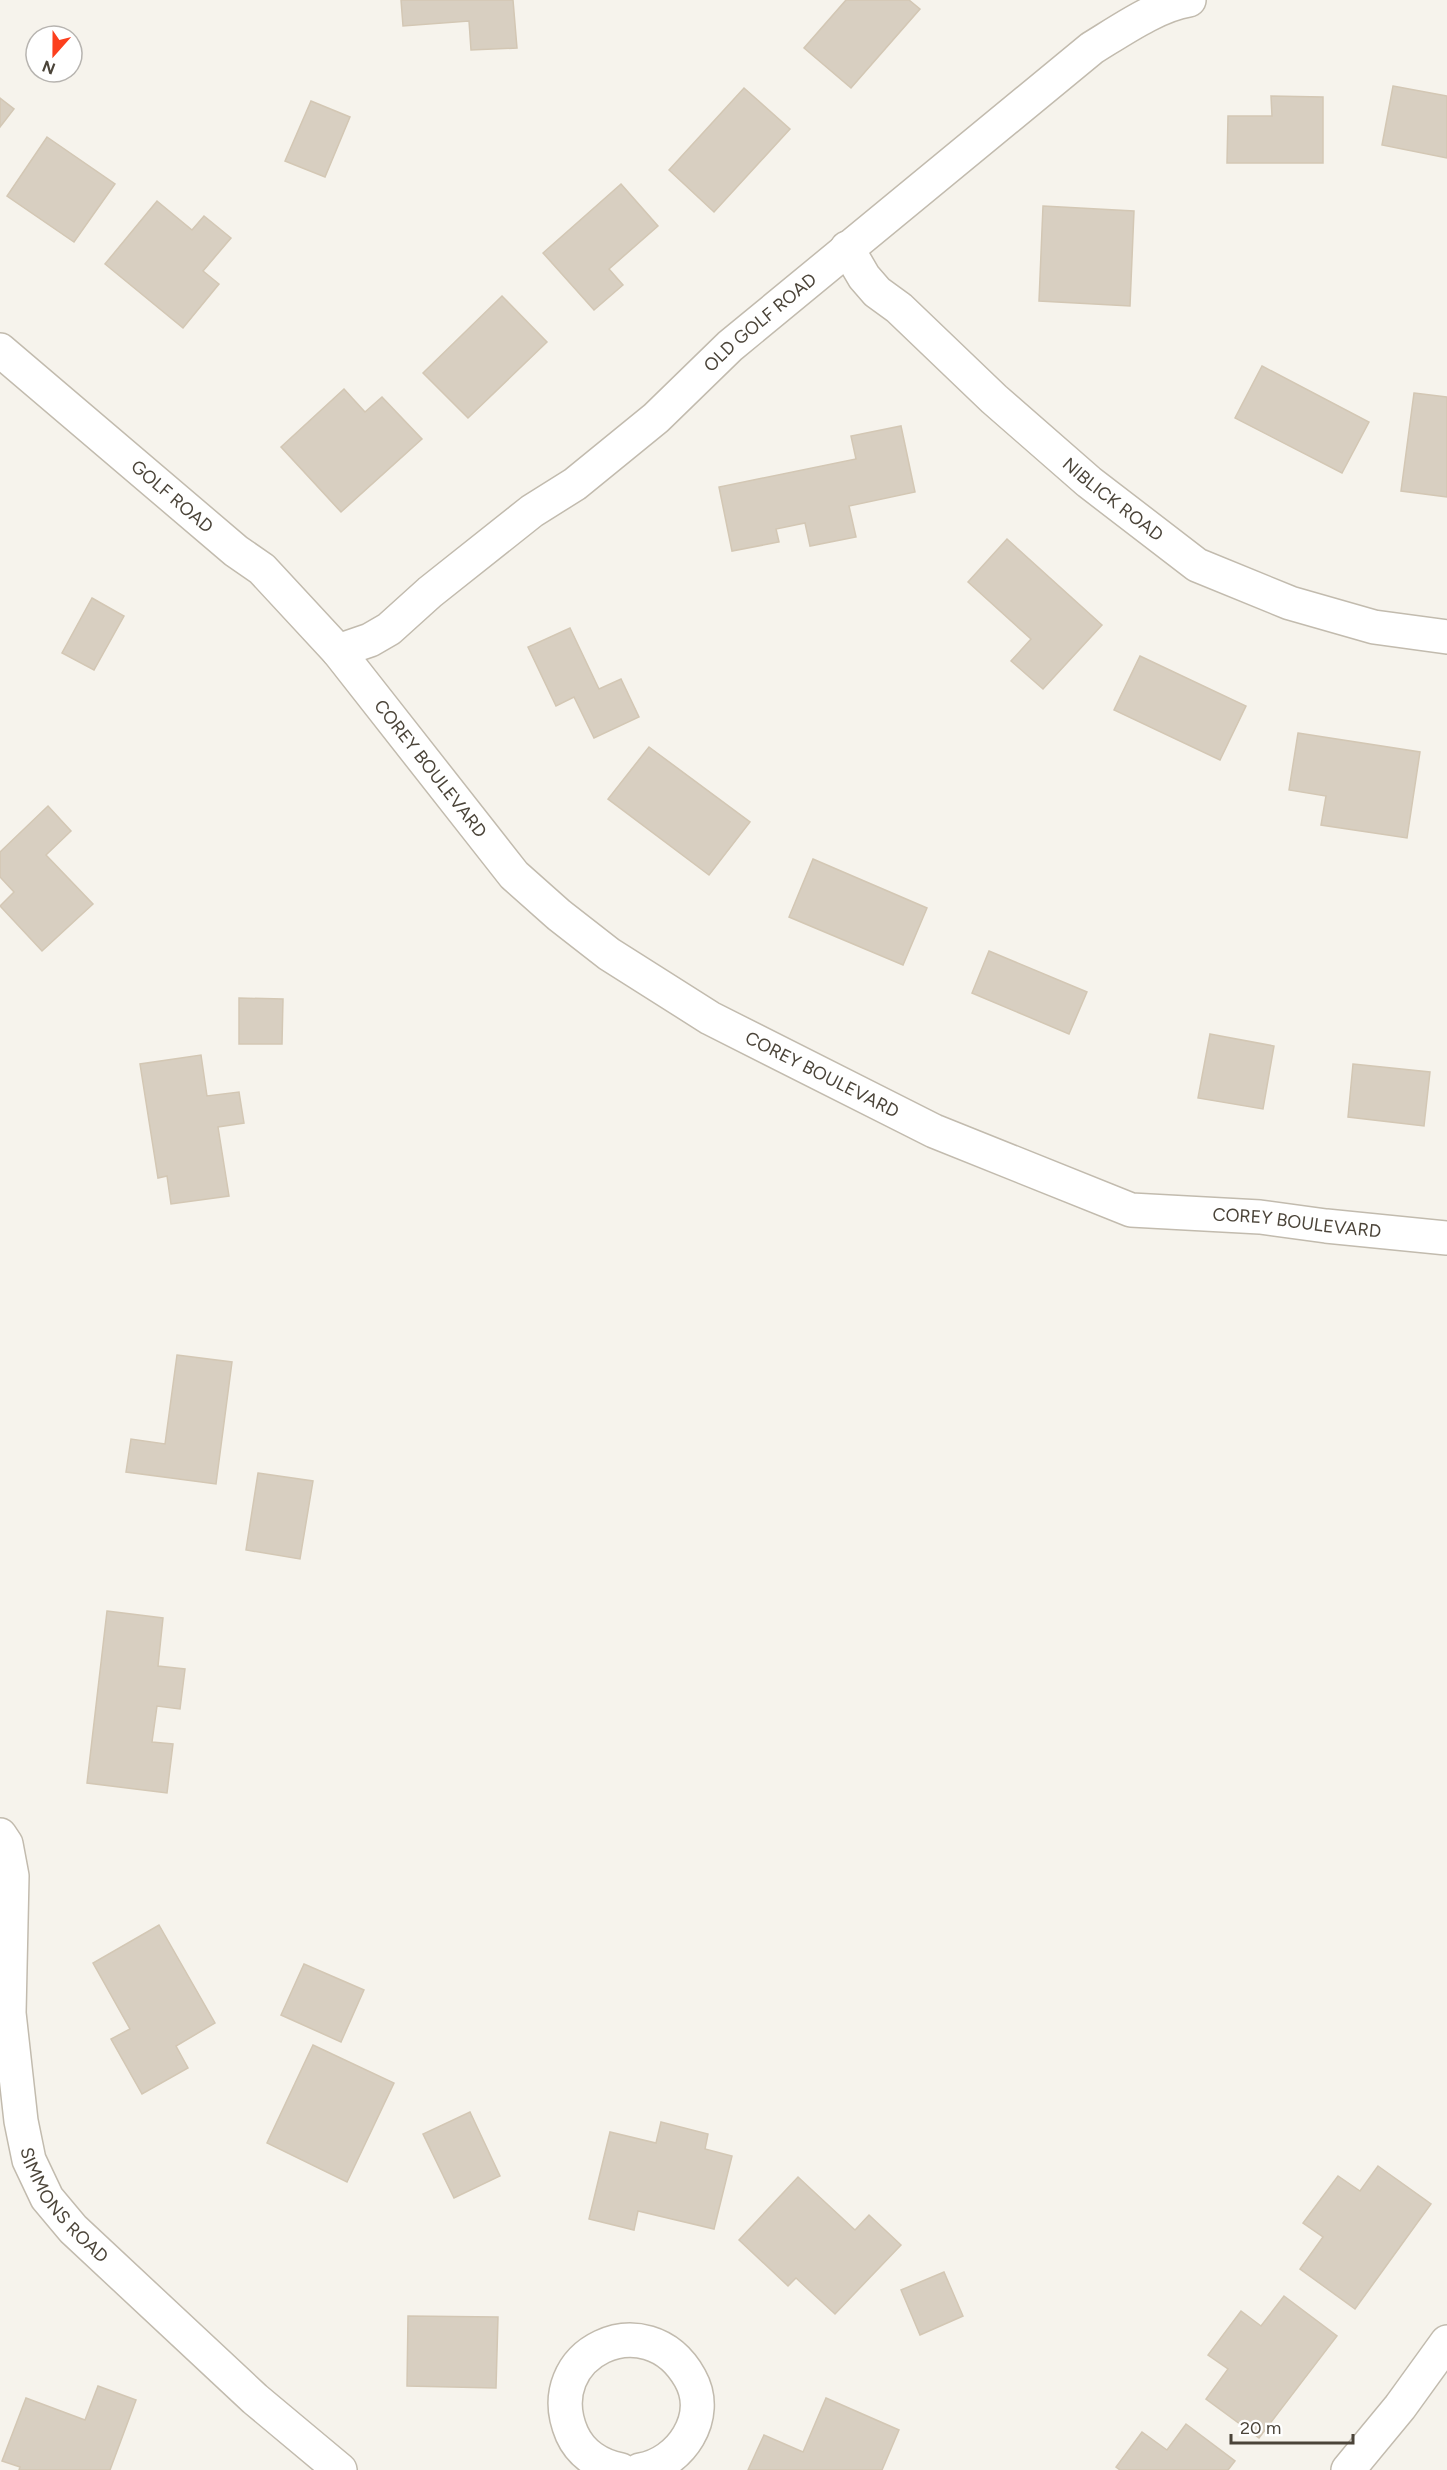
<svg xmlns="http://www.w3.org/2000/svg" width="1447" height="2470" viewBox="0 0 1447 2470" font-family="Figtree,sans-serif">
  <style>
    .building { fill: #d8cfc1; stroke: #d3c7b4; stroke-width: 1.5 }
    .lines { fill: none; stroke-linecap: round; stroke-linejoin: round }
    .street-casing { stroke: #c2bbae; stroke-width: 36 }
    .street { stroke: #fff; stroke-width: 33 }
    .labels { text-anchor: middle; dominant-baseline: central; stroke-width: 6; stroke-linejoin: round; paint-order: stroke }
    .street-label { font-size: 18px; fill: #4b4439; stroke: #fff }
  </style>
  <rect width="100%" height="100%" fill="#f6f3ec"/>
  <g class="building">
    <path d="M401,0H513L517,48L471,50L469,21L403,26Z"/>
    <path d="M846,0H909L920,9L851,88L804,48Z"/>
    <path d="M1393,86L1447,96V158L1382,145Z"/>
    <path d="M744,88L790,129L714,212L669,170Z"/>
    <path d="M1271,96L1323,97V163H1227L1228,116H1272Z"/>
    <path d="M0,98L14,109L0,127Z"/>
    <path d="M311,101L350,117L325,177L285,161Z"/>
    <path d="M47,137L115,184L74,242L7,196Z"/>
    <path d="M621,184L658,226L609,269L623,285L594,310L543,253Z"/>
    <path d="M157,201L192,230L204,216L231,238L203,271L219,284L183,328L105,264Z"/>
    <path d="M1043,206L1134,211L1130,306L1039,301Z"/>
    <path d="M502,296L547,342L468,418L423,373Z"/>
    <path d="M1262,366L1369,422L1342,473L1235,418Z"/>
    <path d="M344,389L365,412L382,397L422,439L341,512L281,447Z"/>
    <path d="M1414,393L1447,397V497L1401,491Z"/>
    <path d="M901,426L915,492L849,506L856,537L810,546L805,523L776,529L779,542L732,551L719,487L856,459L851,436Z"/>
    <path d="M1007,539L1102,625L1043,689L1011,661L1031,639L968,582Z"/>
    <path d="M92,598L124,616L94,670L62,653Z"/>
    <path d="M570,628L599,689L621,679L639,717L594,738L574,697L556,706L528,647Z"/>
    <path d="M1140,656L1246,706L1220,760L1114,710Z"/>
    <path d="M1298,733L1420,752L1407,838L1321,825L1326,796L1289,790Z"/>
    <path d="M649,747L750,822L709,875L608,799Z"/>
    <path d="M48,806L71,831L46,855L93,904L42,951L0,906L14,892L0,877V852Z"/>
    <path d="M813,859L927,908L903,965L789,917Z"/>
    <path d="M989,951L1087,992L1069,1034L972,993Z"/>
    <path d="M239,998L283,999L282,1044H239Z"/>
    <path d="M1210,1034L1274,1046L1263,1109L1198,1098Z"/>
    <path d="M201,1055L207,1096L239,1092L244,1123L218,1127L229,1196L171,1204L167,1176L158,1178L140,1064Z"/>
    <path d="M1353,1064L1430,1072L1424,1126L1348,1117Z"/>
    <path d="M177,1355L232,1362L216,1484L126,1472L131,1439L165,1444Z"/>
    <path d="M258,1473L313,1481L300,1559L246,1550Z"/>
    <path d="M107,1611L163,1618L158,1666L185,1669L180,1709L157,1706L152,1742L173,1744L167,1793L87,1783Z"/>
    <path d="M159,1925L215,2023L176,2046L188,2068L142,2094L111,2039L130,2029L93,1963Z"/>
    <path d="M304,1964L364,1990L341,2042L281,2015Z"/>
    <path d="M313,2045L394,2083L347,2182L267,2143Z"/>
    <path d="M470,2112L500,2176L454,2198L423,2134Z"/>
    <path d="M661,2122L708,2134L705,2149L732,2156L714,2229L638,2211L634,2230L589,2219L610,2132L656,2143Z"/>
    <path d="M1378,2166L1431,2204L1355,2309L1300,2269L1323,2237L1303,2223L1338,2176L1360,2191Z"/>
    <path d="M798,2177L855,2230L869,2215L901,2245L835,2314L796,2278L788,2286L739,2240Z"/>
    <path d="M944,2272L963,2316L920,2335L901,2290Z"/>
    <path d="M1284,2296L1337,2336L1259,2438L1206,2399L1228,2369L1208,2355L1241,2311L1261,2326Z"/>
    <path d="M408,2316L498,2317L496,2388L407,2386Z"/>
    <path d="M98,2386L136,2400L110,2470H19L20,2467L2,2461L26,2398L85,2420Z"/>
    <path d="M826,2398L899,2430L882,2470H748L764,2435L803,2452Z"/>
    <path d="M1186,2424L1235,2461L1228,2470H1120L1116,2467L1142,2432L1167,2450Z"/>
  </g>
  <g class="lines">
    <g class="street-casing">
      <g id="street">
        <path id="s1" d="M847,248L864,277L877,292L899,308L994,399L1089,482L1197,565L1290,603L1374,627L1447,637"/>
        <path id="s2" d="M0,350L236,551L262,569L338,651L514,875L559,915L609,954L710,1018L934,1131L1131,1210L1260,1217L1326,1226L1447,1238"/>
        <path id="s3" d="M338,651L370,640L389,629L430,592L532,511L575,484L656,418L730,346L1092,48C1120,31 1157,5 1189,0"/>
        <path id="s4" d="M0,1835L6,1844L12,1876L9,2013L21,2121L29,2160L47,2198L73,2229L255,2399L340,2470"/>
        <path d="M621,2470C600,2466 581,2454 572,2434C537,2353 647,2301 690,2378C712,2417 680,2464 640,2470"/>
        <path d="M1348,2470L1400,2407L1447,2342"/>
      </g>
    </g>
    <use href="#street" class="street"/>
  </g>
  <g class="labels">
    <g class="street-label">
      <text stroke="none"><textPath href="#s3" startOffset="538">OLD GOLF ROAD</textPath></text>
      <text stroke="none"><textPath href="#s2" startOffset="226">GOLF ROAD</textPath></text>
      <text stroke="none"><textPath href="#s1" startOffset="368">NIBLICK ROAD</textPath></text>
      <text stroke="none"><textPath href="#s2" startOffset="603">COREY BOULEVARD</textPath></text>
      <text stroke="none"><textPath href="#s2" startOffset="1107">COREY BOULEVARD</textPath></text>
      <text stroke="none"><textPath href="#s2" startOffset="1611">COREY BOULEVARD</textPath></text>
      <text stroke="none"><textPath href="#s4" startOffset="386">SIMMONS ROAD</textPath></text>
    </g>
  </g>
  <g transform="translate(54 54) rotate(201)"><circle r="28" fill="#ffffff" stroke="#b7b4b0" stroke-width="1.5"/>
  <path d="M0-4.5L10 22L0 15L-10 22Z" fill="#fc3f1d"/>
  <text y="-9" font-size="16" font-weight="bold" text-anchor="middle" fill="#4b4439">N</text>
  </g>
  <path d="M1231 2434v9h122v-9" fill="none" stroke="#4b4439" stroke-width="3"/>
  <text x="1240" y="2434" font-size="18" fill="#4b4439" stroke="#ffffff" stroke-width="4.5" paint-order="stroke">20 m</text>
</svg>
